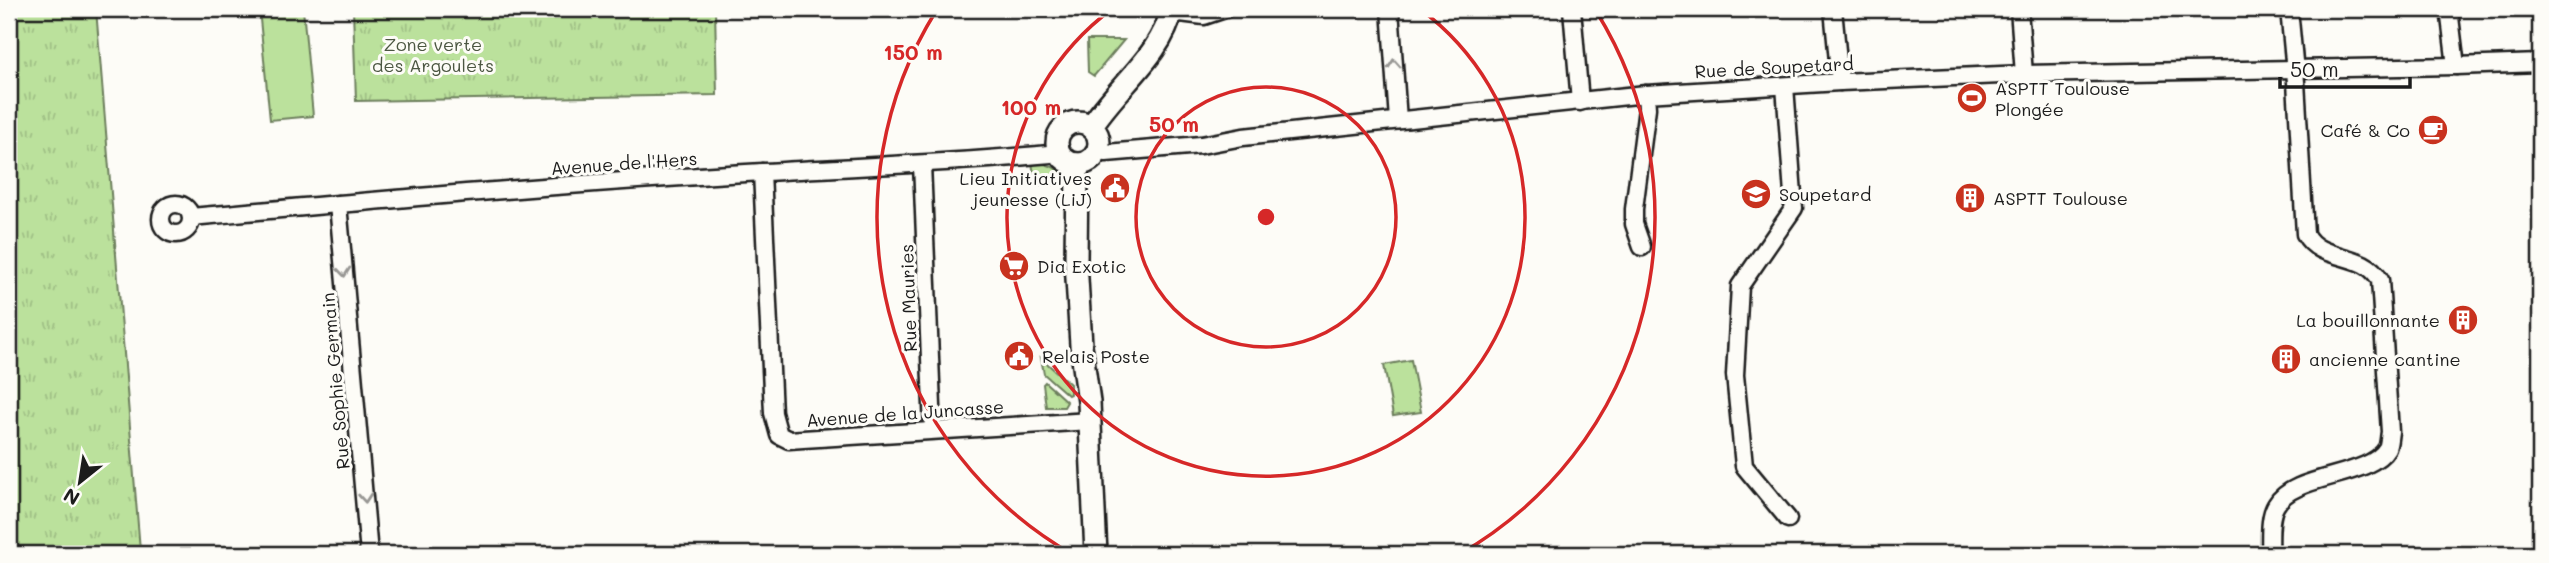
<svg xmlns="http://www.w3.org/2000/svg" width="2549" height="563" viewBox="0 0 2549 563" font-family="Mali,sans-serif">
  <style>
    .grass { fill: #bbe19c; stroke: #6c7e5c; stroke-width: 2 }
    .park { fill: url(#park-tufts); stroke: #6c7e5c; stroke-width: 2 }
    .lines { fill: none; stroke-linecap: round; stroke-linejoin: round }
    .minor-casing { stroke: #1c1c1c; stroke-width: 21 }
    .tertiary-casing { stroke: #1c1c1c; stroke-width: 26 }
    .minor { stroke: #fdfcf7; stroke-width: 16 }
    .tertiary { stroke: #fdfcf7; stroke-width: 21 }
    .oneway { stroke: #989794 }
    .ring { fill: none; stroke: #d62828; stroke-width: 3.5 }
    .labels { text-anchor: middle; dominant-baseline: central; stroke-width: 6; stroke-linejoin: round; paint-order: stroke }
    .park-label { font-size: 18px; fill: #4c5742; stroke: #fdfcf7 }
    .street-label { font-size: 18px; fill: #1c1c1c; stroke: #fdfcf7 }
    .poi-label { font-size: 18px; fill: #1c1c1c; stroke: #fdfcf7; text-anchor: start }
    .centre { fill: #d62828; stroke: #fdfcf7; stroke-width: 3.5 }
    .ring-label { font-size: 21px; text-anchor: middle; font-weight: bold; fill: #d62828; stroke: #fdfcf7; stroke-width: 6; stroke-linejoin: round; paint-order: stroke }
  </style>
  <defs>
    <pattern id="park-tufts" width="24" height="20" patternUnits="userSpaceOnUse" patternTransform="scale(1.75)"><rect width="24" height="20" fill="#bbe19c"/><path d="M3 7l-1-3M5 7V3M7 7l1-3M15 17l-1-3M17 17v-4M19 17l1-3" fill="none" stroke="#a0c086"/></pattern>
  </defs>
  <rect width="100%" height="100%" fill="#fdfcf7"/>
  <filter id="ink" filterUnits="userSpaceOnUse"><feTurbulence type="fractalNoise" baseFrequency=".0143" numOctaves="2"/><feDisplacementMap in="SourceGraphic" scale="14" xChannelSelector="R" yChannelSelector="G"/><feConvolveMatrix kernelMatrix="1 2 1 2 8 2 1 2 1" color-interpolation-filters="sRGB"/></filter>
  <g filter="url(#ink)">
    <g class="grass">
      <path d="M259,9H303L313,116L270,120Z"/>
      <path d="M1087,40H1124L1094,76L1088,72Z"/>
      <path d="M1032,163C1048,163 1063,167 1066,185H1036Z"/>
      <path d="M1041,358L1070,384V394L1068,395L1044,374Z"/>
      <path d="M1411,360L1421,412L1393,416L1384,365Z"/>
      <path d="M1045,382L1067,402L1064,407H1046L1043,384Z"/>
    </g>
    <g class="park">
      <path d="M9,9H96L140,550L138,554H9Z"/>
      <path d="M353,9H715L717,95L356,101Z"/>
    </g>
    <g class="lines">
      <g class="minor-casing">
        <g id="minor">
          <path d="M1390,9L1398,120"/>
          <path d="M1572,9L1580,102"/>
          <path d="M1833,9L1840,82"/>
          <path d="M2019,9L2024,74"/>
          <path d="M2449,9L2456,66"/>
          <path d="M1172,12L1204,16L1225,9"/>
          <path d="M1785,86L1794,208L1740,286L1735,375L1744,466L1788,519"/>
          <path d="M1097,151L1106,153L1201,145L1243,137L1646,94L1840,82L2024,74L2456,66L2540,63"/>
          <path d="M922,164L933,430"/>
          <path d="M762,172L773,413L779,435L789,440L803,439L1090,421"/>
          <circle cx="176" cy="219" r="15"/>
          <path d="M338,204L369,554"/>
          <path d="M191,217C381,200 572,183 763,172C862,166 961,163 1060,153"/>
          <path d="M1642,247L1634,224V209L1647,108L1646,94"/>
          <path d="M2270,554C2271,540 2268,518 2276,505C2294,473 2369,479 2387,448C2389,444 2389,437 2390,432L2380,280C2364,250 2320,263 2305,234L2296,82L2289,9"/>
        </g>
      </g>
      <g class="tertiary-casing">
        <g id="tertiary">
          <circle cx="1078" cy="143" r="21"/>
          <path d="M1091,127C1116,87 1162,56 1172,9"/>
          <path d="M1077,164L1076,262L1081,345L1089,402L1096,554"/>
        </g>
      </g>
      <use href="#minor" class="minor"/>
      <use href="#tertiary" class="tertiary"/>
    </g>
    <defs><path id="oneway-chevron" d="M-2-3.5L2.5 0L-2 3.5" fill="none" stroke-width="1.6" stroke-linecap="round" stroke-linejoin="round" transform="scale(1.75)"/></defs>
    <g class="oneway">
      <use href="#oneway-chevron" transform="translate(1394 64) rotate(-94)"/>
      <use href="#oneway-chevron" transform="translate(344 272) rotate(84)"/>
      <use href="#oneway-chevron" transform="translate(365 498) rotate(85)"/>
    </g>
  </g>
  <g class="ring">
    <circle cx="1266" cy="217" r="130"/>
    <path d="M1420 9A259 259 0 1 1 1112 9"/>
    <path d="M1072 554A389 389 0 0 1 936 11M1596 11A389 389 0 0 1 1460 554"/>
  </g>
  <defs>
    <g id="stadium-disc" transform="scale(1.575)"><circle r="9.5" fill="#c8321e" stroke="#fdfcf7"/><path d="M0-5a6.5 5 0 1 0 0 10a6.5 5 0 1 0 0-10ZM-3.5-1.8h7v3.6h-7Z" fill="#fff"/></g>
    <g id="cafe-disc" transform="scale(1.575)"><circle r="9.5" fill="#c8321e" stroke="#fdfcf7"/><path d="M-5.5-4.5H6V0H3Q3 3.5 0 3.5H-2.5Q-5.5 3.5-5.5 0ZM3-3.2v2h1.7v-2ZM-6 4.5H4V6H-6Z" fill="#fff"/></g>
    <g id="civic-disc" transform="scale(1.575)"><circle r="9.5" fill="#c8321e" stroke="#fdfcf7"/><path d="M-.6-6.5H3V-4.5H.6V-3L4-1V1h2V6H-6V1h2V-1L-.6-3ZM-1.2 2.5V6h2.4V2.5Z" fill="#fff"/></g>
    <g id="school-disc" transform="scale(1.575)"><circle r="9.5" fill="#c8321e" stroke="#fdfcf7"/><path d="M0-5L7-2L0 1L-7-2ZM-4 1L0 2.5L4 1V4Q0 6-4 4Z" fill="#fff"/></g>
    <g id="building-disc" transform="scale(1.575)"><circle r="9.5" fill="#c8321e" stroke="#fdfcf7"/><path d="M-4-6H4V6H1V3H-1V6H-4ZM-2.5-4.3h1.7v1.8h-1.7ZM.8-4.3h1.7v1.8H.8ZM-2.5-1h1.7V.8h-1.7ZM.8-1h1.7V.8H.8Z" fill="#fff"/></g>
    <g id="supermarket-disc" transform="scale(1.575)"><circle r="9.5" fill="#c8321e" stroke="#fdfcf7"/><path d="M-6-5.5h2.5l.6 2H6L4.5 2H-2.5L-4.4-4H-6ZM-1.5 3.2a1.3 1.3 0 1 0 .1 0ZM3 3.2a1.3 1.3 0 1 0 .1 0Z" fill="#fff"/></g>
  </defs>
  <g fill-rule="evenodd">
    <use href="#stadium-disc" x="1972" y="98"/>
    <use href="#cafe-disc" x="2433" y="130"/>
    <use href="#civic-disc" x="1115" y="188"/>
    <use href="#school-disc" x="1756" y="194"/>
    <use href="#building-disc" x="1970" y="198"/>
    <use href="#supermarket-disc" x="1014" y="266"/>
    <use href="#building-disc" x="2463" y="320"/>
    <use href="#civic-disc" x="1019" y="356"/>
    <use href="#building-disc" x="2286" y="359"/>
  </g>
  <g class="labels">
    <g class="park-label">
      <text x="433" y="44">Zone verte<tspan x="433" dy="21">des Argoulets</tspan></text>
    </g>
    <g class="street-label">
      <text transform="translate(1774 67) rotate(-3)">Rue de Soupetard</text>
      <text transform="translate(624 163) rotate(-4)">Avenue de l'Hers</text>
      <text transform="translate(908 298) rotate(-92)">Rue Mauries</text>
      <text transform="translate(335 381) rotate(-95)">Rue Sophie Germain</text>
      <text transform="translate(905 413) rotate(-4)">Avenue de la Juncasse</text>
    </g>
    <g class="poi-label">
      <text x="1995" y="88">ASPTT Toulouse<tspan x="1995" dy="21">Plongée</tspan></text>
      <text x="2410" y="130" text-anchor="end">Café &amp; Co</text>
      <text x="1092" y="178" text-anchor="end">Lieu Initiatives<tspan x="1092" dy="21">jeunesse (LiJ)</tspan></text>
      <text x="1779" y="194">Soupetard</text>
      <text x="1993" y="198">ASPTT Toulouse</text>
      <text x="1037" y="266">Dia Exotic</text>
      <text x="2440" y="320" text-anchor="end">La bouillonnante</text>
      <text x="1042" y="356">Relais Poste</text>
      <text x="2309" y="359">ancienne cantine</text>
    </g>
  </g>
  <circle cx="1266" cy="217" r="10" class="centre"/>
  <g class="ring-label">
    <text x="913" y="60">150 m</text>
    <text x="1031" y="115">100 m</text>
    <text x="1174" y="132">50 m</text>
  </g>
  <rect width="2549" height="563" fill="none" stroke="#fdfcf7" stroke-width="35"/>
  <rect x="18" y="18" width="2514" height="528" fill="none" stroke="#1c1c1c" stroke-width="2.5" filter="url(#ink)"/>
  <g transform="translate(80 482) rotate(210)" stroke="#fdfcf7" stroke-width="5" paint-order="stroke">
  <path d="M0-5L12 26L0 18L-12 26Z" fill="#1c1c1c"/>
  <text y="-10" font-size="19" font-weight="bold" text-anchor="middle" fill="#1c1c1c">N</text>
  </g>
  <path d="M2280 77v10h130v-10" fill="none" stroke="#1c1c1c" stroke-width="3.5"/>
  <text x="2290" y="77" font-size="21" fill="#1c1c1c" stroke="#fdfcf7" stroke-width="5" paint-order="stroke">50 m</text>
</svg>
